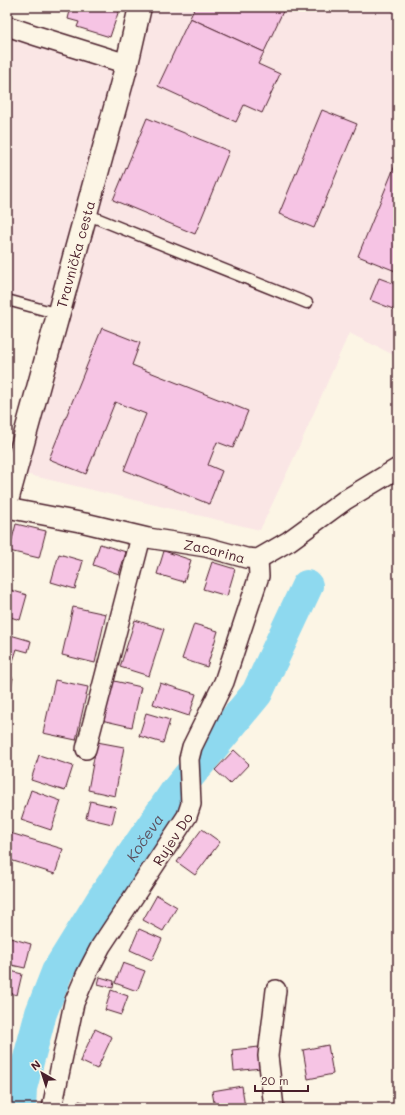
<svg xmlns="http://www.w3.org/2000/svg" width="405" height="1115" viewBox="0 0 405 1115" font-family="Mali,sans-serif">
  <style>
    .built { fill: #fae6e5 }
    .lines { fill: none; stroke-linecap: round; stroke-linejoin: round }
    .river { stroke: #8ed9ef; stroke-width: 32 }
    .building { fill: #f6c4e4; stroke: #4a1f2b }
    .lane-casing { stroke: #4a1f2b; stroke-width: 13 }
    .street-casing { stroke: #4a1f2b; stroke-width: 22 }
    .secondary-casing { stroke: #4a1f2b; stroke-width: 25 }
    .lane { stroke: #fcf5e5; stroke-width: 10 }
    .street { stroke: #fcf5e5; stroke-width: 19 }
    .secondary { stroke: #fcf5e5; stroke-width: 22 }
    .labels { text-anchor: middle; dominant-baseline: central; stroke-width: 4; stroke-linejoin: round; paint-order: stroke }
    .street-label { font-size: 14px; fill: #4a1f2b; stroke: #fcf5e5 }
    .water-label { font-size: 15px; font-style: italic; fill: #5b4e5c; stroke: #fcf5e5 }
  </style>
  <rect width="100%" height="100%" fill="#fcf5e5"/>
  <filter id="ink" filterUnits="userSpaceOnUse"><feTurbulence type="fractalNoise" baseFrequency=".025" numOctaves="2"/><feDisplacementMap in="SourceGraphic" scale="8" xChannelSelector="R" yChannelSelector="G"/><feConvolveMatrix kernelMatrix="1 2 1 2 8 2 1 2 1" color-interpolation-filters="sRGB"/></filter>
  <g filter="url(#ink)">
    <path class="built" d="M148,7H398V357L349,333L298,449L260,530L21,473L63,308L7,294V26L128,69Z"/>
    <g class="lines">
      <path class="river" id="s1" d="M20,1108L21,1088L41,1013L57,972L103,898L174,794L257,693L307,586"/>
    </g>
    <g class="building">
      <path d="M71,7H120L110,37L77,27L79,22L68,19Z"/>
      <path d="M195,7H285L264,52L190,18Z"/>
      <path d="M190,18L264,52L258,64L280,74L262,113L244,105L236,122L158,86Z"/>
      <path d="M322,110L357,124L314,228L279,214Z"/>
      <path d="M147,118L229,151L195,234L113,200Z"/>
      <path d="M398,158V272L358,256Z"/>
      <path d="M379,278L398,285V311L370,300Z"/>
      <path d="M102,328L140,343L132,365L248,411L233,448L217,442L208,465L222,471L209,504L124,470L146,414L115,402L86,474L49,459Z"/>
      <path d="M16,524L46,531L39,558L9,551Z"/>
      <path d="M100,544L126,552L119,574L93,565Z"/>
      <path d="M164,551L191,560L184,582L157,574Z"/>
      <path d="M59,554L83,561L75,589L51,582Z"/>
      <path d="M212,562L235,569L227,596L203,589Z"/>
      <path d="M7,589L27,595L20,620L7,616Z"/>
      <path d="M73,607L106,614L95,663L62,655Z"/>
      <path d="M135,620L164,629L149,676L120,667Z"/>
      <path d="M194,624L218,631L207,667L182,659Z"/>
      <path d="M7,634L31,641L28,652L17,649L12,664L7,663Z"/>
      <path d="M7,677L13,678L7,705Z"/>
      <path d="M55,680L88,687L76,740L43,733Z"/>
      <path d="M110,680L141,687L132,727L101,720Z"/>
      <path d="M160,683L196,694L189,716L153,704Z"/>
      <path d="M146,713L170,720L163,743L139,736Z"/>
      <path d="M97,742L124,747L115,796L88,790Z"/>
      <path d="M234,750L249,764L230,784L215,770Z"/>
      <path d="M39,755L73,766L65,791L31,780Z"/>
      <path d="M31,790L61,801L51,830L21,820Z"/>
      <path d="M90,801L116,807L112,824L86,818Z"/>
      <path d="M202,829L220,842L195,875L177,862Z"/>
      <path d="M7,832L63,849L55,874L7,859Z"/>
      <path d="M157,895L177,907L163,931L143,920Z"/>
      <path d="M139,929L162,939L152,960L130,950Z"/>
      <path d="M7,937L31,944L25,968L7,964Z"/>
      <path d="M123,963L145,971L137,991L115,983Z"/>
      <path d="M7,970L22,974L17,995L7,992Z"/>
      <path d="M100,977L114,981L113,988L98,984Z"/>
      <path d="M111,990L128,996L121,1015L105,1010Z"/>
      <path d="M95,1029L112,1037L97,1069L80,1061Z"/>
      <path d="M328,1045L333,1074L308,1079L303,1050Z"/>
      <path d="M259,1047L261,1068L234,1071L232,1050Z"/>
      <path d="M242,1086L245,1108H215L212,1091Z"/>
      <path d="M79,1101L110,1108H78Z"/>
    </g>
    <g class="lines">
      <g class="lane-casing">
        <g id="lane">
          <path d="M86,214L307,303"/>
          <path d="M7,300L59,314"/>
        </g>
      </g>
      <g class="street-casing">
        <g id="street">
          <path d="M7,26L37,36L127,64"/>
          <path id="s2" d="M7,508L85,523L148,538L206,547L246,558L258,559L289,541L345,500L398,468"/>
          <path d="M86,749L141,537"/>
          <path id="s3" d="M52,1108L74,1003L86,975L101,946L187,816L191,804L189,759L192,747L224,682L259,576L258,559"/>
          <path d="M274,1108L268,1056L276,990"/>
        </g>
      </g>
      <g class="secondary-casing">
        <g id="secondary">
          <path id="s4" d="M7,501L127,64L140,7"/>
        </g>
      </g>
      <use href="#lane" class="lane"/>
      <use href="#street" class="street"/>
      <use href="#secondary" class="secondary"/>
    </g>
  </g>
  <g class="labels">
    <g class="street-label">
      <text stroke="none"><textPath href="#s4" startOffset="256">Travnička cesta</textPath></text>
      <text stroke="none"><textPath href="#s2" startOffset="212">Zacarina</textPath></text>
      <text stroke="none"><textPath href="#s3" startOffset="299">Rujev Do</textPath></text>
    </g>
    <g class="water-label">
      <text stroke="none"><textPath href="#s1" startOffset="302">Kočeva</textPath></text>
    </g>
  </g>
  <rect width="405" height="1115" fill="none" stroke="#fcf5e5" stroke-width="24"/>
  <rect x="12" y="12" width="381" height="1091" fill="none" stroke="#4a1f2b" stroke-width="1.5" filter="url(#ink)"/>
  <g transform="translate(42 1073) rotate(321)" stroke="#fcf5e5" stroke-width="3" paint-order="stroke">
  <path d="M0-3L7 15L0 10L-7 15Z" fill="#4a1f2b"/>
  <text y="-6" font-size="11" font-weight="bold" text-anchor="middle" fill="#4a1f2b">N</text>
  </g>
  <path d="M255 1085v6h53v-6" fill="none" stroke="#4a1f2b" stroke-width="2"/>
  <text x="261" y="1085" font-size="12" fill="#4a1f2b" stroke="#fcf5e5" stroke-width="3" paint-order="stroke">20 m</text>
</svg>
